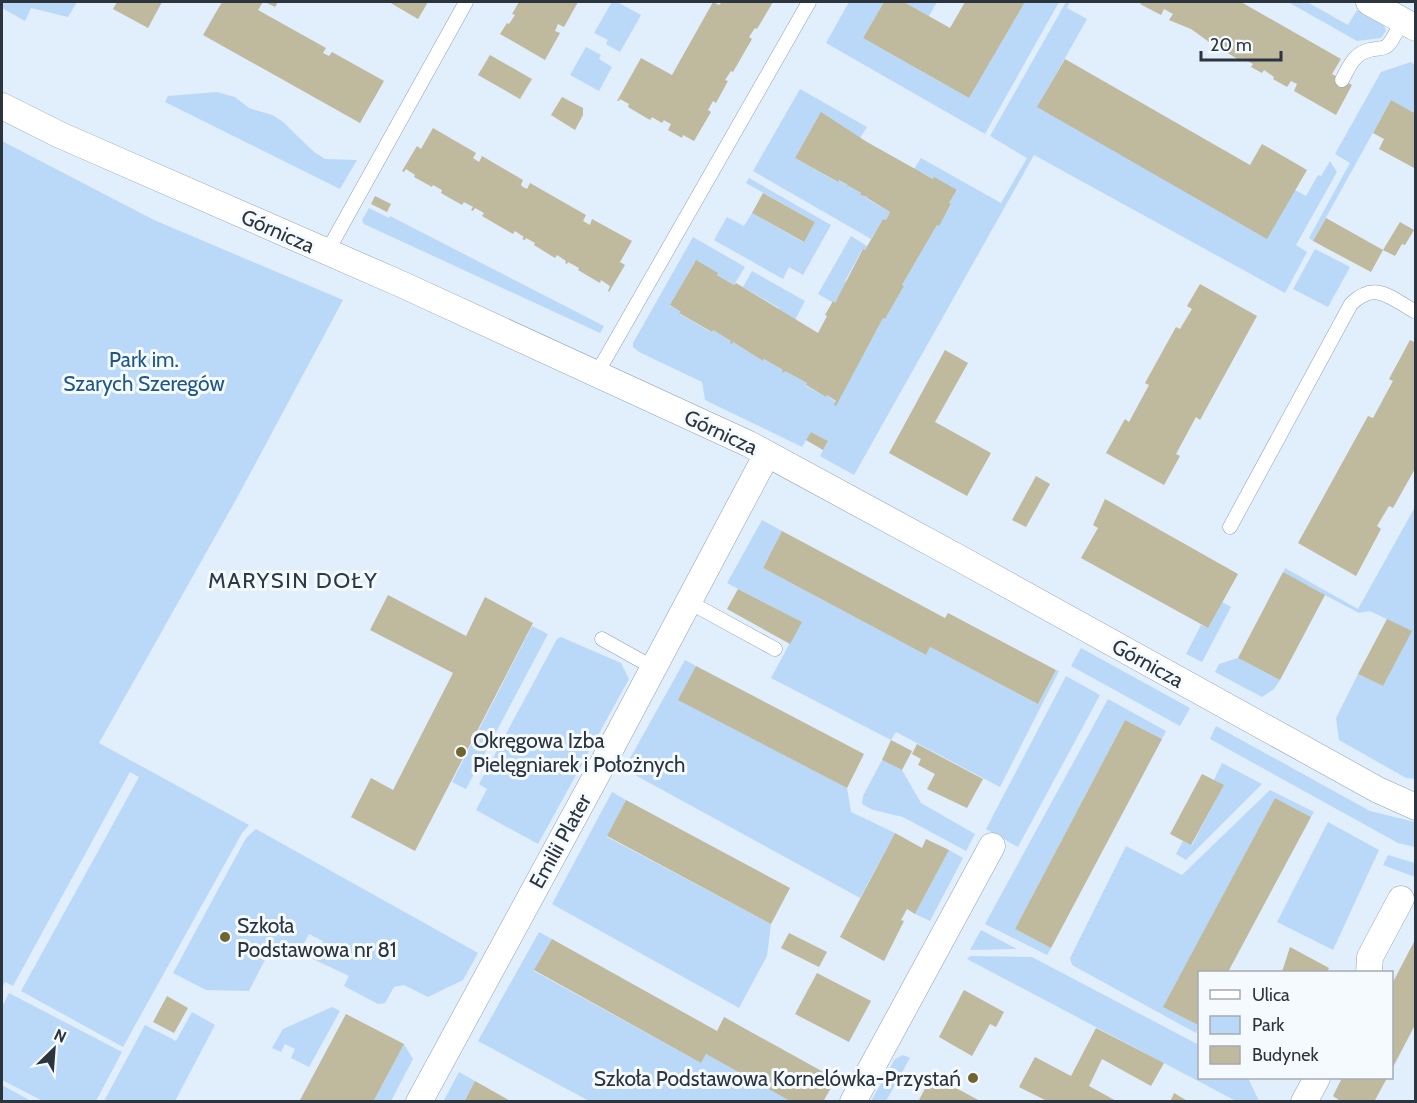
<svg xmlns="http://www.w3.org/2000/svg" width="1417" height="1103" viewBox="0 0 1417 1103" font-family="Cabin,sans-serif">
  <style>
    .green { fill: #bad9f8 }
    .building { fill: #bfb99e }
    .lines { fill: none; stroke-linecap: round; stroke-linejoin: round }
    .lane-casing { stroke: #8da1b5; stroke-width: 15 }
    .street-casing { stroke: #8da1b5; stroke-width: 27 }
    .lane { stroke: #fff; stroke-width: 14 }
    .street { stroke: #fff; stroke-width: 26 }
    .poi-dot { fill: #706431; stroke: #f5fafe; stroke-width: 2 }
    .labels { text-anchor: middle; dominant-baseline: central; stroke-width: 6; stroke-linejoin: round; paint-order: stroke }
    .street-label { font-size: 21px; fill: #2c353d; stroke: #f5fafe }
    .park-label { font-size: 21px; fill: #1f5787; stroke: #f5fafe }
    .poi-label { font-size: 21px; fill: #2c353d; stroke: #f5fafe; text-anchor: start }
    .neighbourhood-label { font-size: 22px; letter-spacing: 1.5px; fill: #293b4b; stroke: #f5fafe }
  </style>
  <rect width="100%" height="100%" fill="#e1eefb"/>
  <g class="green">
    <path d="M2,2H77L68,17L31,8L25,21L2,8Z"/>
    <path d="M612,2H617L641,15L620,52L606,44L608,40L594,33Z"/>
    <path d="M849,2H884L863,38L969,98L1025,2H1059L985,134L826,43Z"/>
    <path d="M904,2H937L929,16Z"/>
    <path d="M1066,2H1070L1067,8L1087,19L1038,106L1295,190L1306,196L1318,175L1321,176L1330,161L1337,172L1296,245L1307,252L1285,293L1034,155L854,475L820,456L828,441L811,432L802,447L705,400L702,382L639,352L633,347V343L693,237L745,267L734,285L695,261L669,308L671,306L681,312L680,314L711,332L713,330L731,341V343L733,342L763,361L764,359L783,370V373L785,371L807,383L806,386L826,397L827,395L837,403L883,318L885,319L904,286L902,285L937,225H939L951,205L949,203L956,192L958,191L914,169L921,158L1001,203L1027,158L990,136Z"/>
    <path d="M1288,2H1307L1348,25L1357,10L1383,23L1386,31L1381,38L1357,41Z"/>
    <path d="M586,47L601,55L599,59L612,67L599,91L570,75Z"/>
    <path d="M1411,62L1415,65V114L1391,100L1313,241L1309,238L1350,163L1335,154L1381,72Z"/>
    <path d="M800,89L867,127L860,138L821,113L795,158L837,182L839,180L848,185L847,187L849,186L861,193L860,195L868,197L867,199L890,212L886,220L883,219L871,239L753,171Z"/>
    <path d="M217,92L235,97L249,108L272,115L282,121L314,152L325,159L357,160L340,189L165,102L168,96Z"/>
    <path d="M2,141L154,220L343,300L238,496L99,743L249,825L242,833L123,1047L21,991L139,777L130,772L13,986L5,982L2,988Z"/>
    <path d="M749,178L831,225L803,275L789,267L783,279L714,240L727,217L744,226L752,213L803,242L815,222L746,183Z"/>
    <path d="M369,208L389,218L390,216L604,326L600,333L364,224L362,220Z"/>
    <path d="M851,236L867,246L865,250H862L845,281L847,282L835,303L832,302L818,294Z"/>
    <path d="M1315,249L1350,267L1328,307L1293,289Z"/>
    <path d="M752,271L805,301L795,320L778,310L779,308L743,287Z"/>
    <path d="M1415,507V779L1406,778L1339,740L1336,718L1358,674L1383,686L1411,631L1370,611L1359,613L1283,573L1285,568L1358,609Z"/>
    <path d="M762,520L782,531L763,568L926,655L930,647L1038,704L1056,670L1059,671L1000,787L896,732L891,740L771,678L801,622L727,583Z"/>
    <path d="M1222,602L1231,607L1202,662L1186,654L1201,625L1208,628Z"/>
    <path d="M532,626L548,634L466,789L452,782Z"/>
    <path d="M561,637L621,663L629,679L538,844L476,810L487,789L479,784L557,639Z"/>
    <path d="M1081,648L1190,708L1180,726L1071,666Z"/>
    <path d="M1238,658L1280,680L1274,689L1262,697L1215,672L1219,664Z"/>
    <path d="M685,660L696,666L679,700L847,788L851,812L895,833L860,898L624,769Z"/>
    <path d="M1066,676L1100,695L1018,847L986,829Z"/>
    <path d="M1108,699L1166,731L1162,739L1125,720L1015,929L1051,948L1047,955L985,924Z"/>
    <path d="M1216,726L1370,811L1415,822V847L1398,843L1210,739Z"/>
    <path d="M882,760L902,770L921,803L975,834L966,851L903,817L873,810L862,804L863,796Z"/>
    <path d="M1222,763L1262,784L1186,860L1176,854L1183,841L1192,845L1223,786L1214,780Z"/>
    <path d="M1270,790L1314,812L1311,817L1275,798L1164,1006L1199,1026L1196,1033L1072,965L1070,958L1126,846L1182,875Z"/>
    <path d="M612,792L626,800L607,837L771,924L767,956L739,1008L552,904Z"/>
    <path d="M1328,822L1379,850L1333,950L1277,922Z"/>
    <path d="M256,829L478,953L463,980L428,997L404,985L394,987L385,1003L378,1004L344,986L349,976L313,959L323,941L309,934L295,960L271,948L249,991L206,990L173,973L246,838Z"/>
    <path d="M949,850L963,858L930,921L915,914Z"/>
    <path d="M1388,855L1415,863V877L1383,865Z"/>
    <path d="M981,930L1017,949L970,950Z"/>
    <path d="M539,932L552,939L534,971L701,1063L706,1054L792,1101H589L478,1041Z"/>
    <path d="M970,956L1032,957L1199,1045L1200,1078H1248L1259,1101H1236L967,959Z"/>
    <path d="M9,993L122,1052L96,1101H43L2,1080V1007Z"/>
    <path d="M332,1007L340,1011L309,1067L291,1058L295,1049L285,1044L281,1052L272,1048L283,1029Z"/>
    <path d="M192,1012L215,1025L175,1101H104L145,1025L176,1041Z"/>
    <path d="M404,1044L413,1059L391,1101L373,1102Z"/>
    <path d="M903,1055L910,1058L886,1101H871L895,1059Z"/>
    <path d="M459,1072L475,1081L464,1101L443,1102Z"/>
    <path d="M2,1085L31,1101H2Z"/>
  </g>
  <g class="building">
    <path d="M117,2H162L148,28L113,9Z"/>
    <path d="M222,2H263L258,10L326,48L323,53L329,56L332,52L384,81L360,123L203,35Z"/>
    <path d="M265,2H278L275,7Z"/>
    <path d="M389,2H428L418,19Z"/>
    <path d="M519,2H578L564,27L558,24L555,31L560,33L545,60L500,34L507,23L509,24L515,15L512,14Z"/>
    <path d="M713,2L719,5L722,2H773L757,29L755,28L749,37L752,39L733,72L731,71L725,80L728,81L716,103L713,101L708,110L711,112L694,141L683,135L682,138L668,130L671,124L667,122L664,120L662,123L652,117L650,120L628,107L629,104L620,99L619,101H617L641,58L672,75Z"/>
    <path d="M884,2H904L950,28L965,2H1025L969,98L863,38Z"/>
    <path d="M1142,2H1241L1341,59L1332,74L1352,85L1336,115L1294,91L1297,84L1291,81L1287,87L1273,79L1274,77L1264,70L1262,73L1251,67L1253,64L1242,58L1241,61L1219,48L1224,43L1215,38L1212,44L1191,29L1169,20L1173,14L1164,9L1161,15L1140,4Z"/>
    <path d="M490,55L532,79L520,99L478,75Z"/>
    <path d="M1065,59L1250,165L1262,144L1307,170L1267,239L1037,107Z"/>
    <path d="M562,97L583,108V115L575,130L551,115Z"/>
    <path d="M1391,100L1416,114V169L1379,149L1384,139L1373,133Z"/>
    <path d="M821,112L867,142L933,179L934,177L957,190L949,203L951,204L939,226L937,225L902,285L904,286L885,319L883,318L836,406L834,405L836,401L827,395L826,397L806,385L807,383L785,371L784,373L782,372L783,370L764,359L763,361L733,342L732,344L730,343L731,341L713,330L712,332L679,313L681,312L670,305L696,260L718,273L717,275L734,285L736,283L818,333L827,316L825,315L833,301L835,303L863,249L865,250L883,219L886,220L890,212L867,198L868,197L860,195L861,193L849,186L846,187L848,185L839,180L838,182L795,158Z"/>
    <path d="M433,128L476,153L473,158L479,162L482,156L523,180L521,185L523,187L527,189L530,183L586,215L583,221L590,225L592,219L632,241L620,262L625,265L609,292L608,291L610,286L601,280L600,283L578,270L579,268L568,262L567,264L565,263L566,261L557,255L555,258L534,245L535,243L526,238L525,240L522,239L524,237L515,231L513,234L482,216L484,213L475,208L473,211L471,210L473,207L464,202L462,205L441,193L442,190L433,185L432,187L414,177L415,175L406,169L404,172L402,171L417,146L421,149Z"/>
    <path d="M763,193L815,222L804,242L752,213Z"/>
    <path d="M375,196L391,204L387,212L371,204Z"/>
    <path d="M1326,218L1383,250L1371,272L1313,241Z"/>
    <path d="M1400,222L1414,230L1405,245L1402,244L1395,256L1383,250Z"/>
    <path d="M1200,284L1257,316L1200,420L1196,417L1176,454L1180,456L1164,485L1106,453L1125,419L1129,422L1149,385L1145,383L1176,327L1180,329L1192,309L1187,306Z"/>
    <path d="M1410,340L1416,343V467L1393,508L1389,506L1377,526L1381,529L1356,576L1298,543L1368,416L1373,418L1393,381L1389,379Z"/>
    <path d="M945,350L968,363L935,422L991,453L967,496L889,453Z"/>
    <path d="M811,432L828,441L823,450L806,440Z"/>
    <path d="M1036,476L1050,484L1026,527L1012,520Z"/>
    <path d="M1105,499L1238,574L1208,628L1081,558L1098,528L1093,525Z"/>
    <path d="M782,531L945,618L948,613L1056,670L1038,704L930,647L926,655L763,568Z"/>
    <path d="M1283,572L1325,595L1280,680L1238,658Z"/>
    <path d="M738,589L802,622L790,644L727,609Z"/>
    <path d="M388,595L466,636L485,597L533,623L415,851L351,817L371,778L393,790L453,673L370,630Z"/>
    <path d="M1387,619L1412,631L1383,686L1358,674Z"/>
    <path d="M696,666L864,754L847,788L678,700Z"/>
    <path d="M1125,720L1162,739L1051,948L1015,929Z"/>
    <path d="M891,740L912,751L902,770L882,760Z"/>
    <path d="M917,744L983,779L967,808L927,789L935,774L918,765L921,759L912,754Z"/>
    <path d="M1202,774L1224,785L1191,845L1170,834Z"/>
    <path d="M1275,798L1311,817L1228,972H1200V1026L1163,1007Z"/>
    <path d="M626,800L790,888L771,924L607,836Z"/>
    <path d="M895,833L922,848L926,839L949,850L915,914L907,909L901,920L904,921L884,961L840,937Z"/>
    <path d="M789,933L827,952L819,967L781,948Z"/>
    <path d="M1416,938V1023L1392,1069V984Z"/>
    <path d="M552,939L717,1031L724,1017L836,1079L823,1102H792L706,1054L701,1063L534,970Z"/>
    <path d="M1290,947L1329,968L1327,972H1282Z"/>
    <path d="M817,973L871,1001L849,1042L795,1014Z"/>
    <path d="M964,990L1004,1012L996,1027L990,1024L972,1056L939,1037Z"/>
    <path d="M167,996L188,1008L174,1033L153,1022Z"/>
    <path d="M346,1014L404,1044L373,1102H299Z"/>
    <path d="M1096,1028L1164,1063L1151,1086L1102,1059L1089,1086L1118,1102H1049L1019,1087L1035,1057L1071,1076Z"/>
    <path d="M932,1075L943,1081L982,1102H918Z"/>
    <path d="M1342,1078H1387L1374,1102H1342L1333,1096Z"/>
    <path d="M475,1081L512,1102H464Z"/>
    <path d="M1174,1093L1189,1102H1170Z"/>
  </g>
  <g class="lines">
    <g class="lane-casing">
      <g id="lane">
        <path d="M1342,80C1349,67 1354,53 1370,50C1376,48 1383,50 1388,45C1394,39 1398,28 1402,20"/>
        <path d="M327,252L466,2"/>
        <path d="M596,375L809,2"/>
        <path d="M1230,527L1351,304C1376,280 1390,298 1416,312"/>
        <path d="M689,602L775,649"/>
        <path d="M602,639L654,668"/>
      </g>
    </g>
    <g class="street-casing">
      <g id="street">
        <path d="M1369,2L1416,28"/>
        <path d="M2,106L60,135L401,284L749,444L959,558L1378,790L1416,807"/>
        <path d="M1369,972L1370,957L1401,899"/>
        <path d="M419,1102L601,767L767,454"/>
        <path d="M853,1102L992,846"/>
        <path d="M1304,1102L1317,1078"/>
      </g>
    </g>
    <use href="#lane" class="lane"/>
    <use href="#street" class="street"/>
  </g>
  <g class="poi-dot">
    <circle cx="461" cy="752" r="6"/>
    <circle cx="225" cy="937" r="6"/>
    <circle cx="973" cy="1078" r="6"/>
  </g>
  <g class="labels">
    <g class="street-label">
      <text transform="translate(278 231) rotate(24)">Górnicza</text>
      <text transform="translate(721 432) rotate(25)">Górnicza</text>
      <text transform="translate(1148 663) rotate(29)">Górnicza</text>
      <text transform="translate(560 841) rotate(-61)">Emilii Plater</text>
    </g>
    <g class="park-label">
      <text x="144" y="359">Park im.<tspan x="144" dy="24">Szarych Szeregów</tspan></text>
    </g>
    <g class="poi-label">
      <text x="473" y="740">Okręgowa Izba<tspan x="473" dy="24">Pielęgniarek i Położnych</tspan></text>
      <text x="237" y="925">Szkoła<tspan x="237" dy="24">Podstawowa nr 81</tspan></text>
      <text x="961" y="1078" text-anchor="end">Szkoła Podstawowa Kornelówka-Przystań</text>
    </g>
    <g class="neighbourhood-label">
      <text x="293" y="580">MARYSIN DOŁY</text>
    </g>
  </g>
  <rect width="1417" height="1103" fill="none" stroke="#2c353d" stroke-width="6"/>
  <rect x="1198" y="971" width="195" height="108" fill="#f5fafe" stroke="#a5abb1" stroke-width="1.5"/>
  <rect x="1210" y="990" width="30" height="9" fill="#ffffff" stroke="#a5abb1" stroke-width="1.5"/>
  <text x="1252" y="1001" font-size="18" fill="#2c353d">Ulica</text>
  <rect x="1210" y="1016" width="30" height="18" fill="#bad9f8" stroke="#a5abb1" stroke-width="1.5"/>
  <text x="1252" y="1031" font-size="18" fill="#2c353d">Park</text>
  <rect x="1210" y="1046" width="30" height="18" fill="#bfb99e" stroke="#a5abb1" stroke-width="1.5"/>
  <text x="1252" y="1061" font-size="18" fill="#2c353d">Budynek</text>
  <g transform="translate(54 1049) rotate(25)" stroke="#f5fafe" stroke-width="4.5" paint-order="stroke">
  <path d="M0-4.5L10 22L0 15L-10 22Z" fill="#2c353d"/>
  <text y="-9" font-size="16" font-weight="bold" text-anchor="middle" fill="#2c353d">N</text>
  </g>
  <path d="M1201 51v9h80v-9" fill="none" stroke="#2c353d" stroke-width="3"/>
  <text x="1210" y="51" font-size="18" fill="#2c353d" stroke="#f5fafe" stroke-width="4.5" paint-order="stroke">20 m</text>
</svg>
